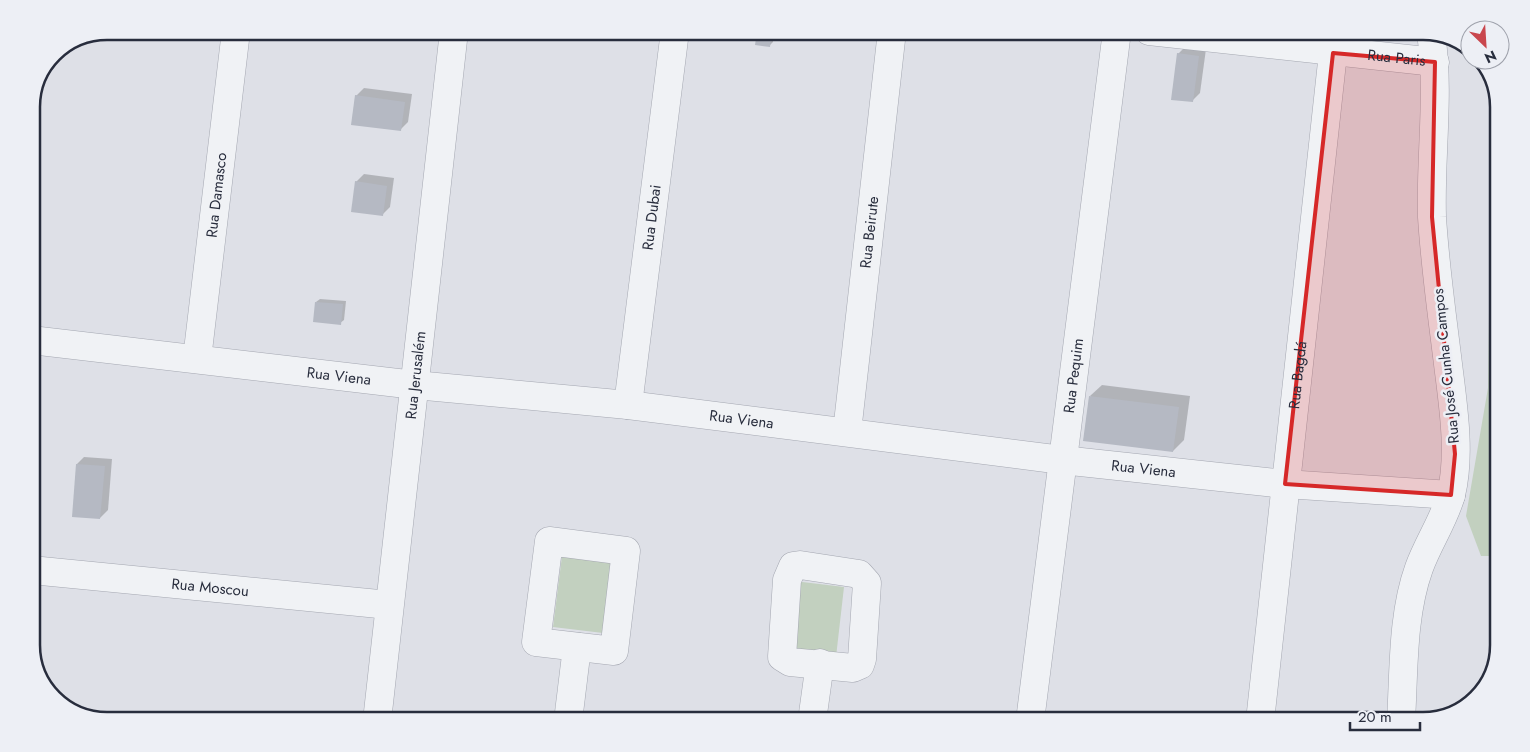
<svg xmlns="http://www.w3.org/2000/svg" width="1530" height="752" viewBox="0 0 1530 752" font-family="Jost,sans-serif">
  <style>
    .green { fill: #c2d0bf }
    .shadow { fill: #0003 }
    .building { fill: #b5b9c3 }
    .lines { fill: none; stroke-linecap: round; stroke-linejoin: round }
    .minor-casing { stroke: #a4a7b1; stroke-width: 29 }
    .minor { stroke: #f0f2f5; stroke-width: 28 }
    .marked { fill: #d62828; fill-opacity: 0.2; stroke: #d62828; stroke-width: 4; stroke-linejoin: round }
    .labels { text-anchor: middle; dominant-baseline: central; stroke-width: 5; stroke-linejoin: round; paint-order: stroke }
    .street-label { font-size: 15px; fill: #282d3d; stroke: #edeff5 }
    .rim { fill: none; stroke: #282d3d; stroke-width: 2.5 }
  </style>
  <rect width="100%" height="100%" fill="#dee0e7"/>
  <g class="green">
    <path d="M1499,223V556H1481L1466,516L1488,388L1490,238Z"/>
    <path d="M562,556L612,562L603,633L553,627Z"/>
    <path d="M794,581L844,587L836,657L785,651Z"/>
  </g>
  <g class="shadow">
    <path d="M758,31H774L773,42L770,45Z"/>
    <path d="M1186,46L1206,49L1200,93L1192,101L1178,54Z"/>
    <path d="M364,88L412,94L408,122L400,130L356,96Z"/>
    <path d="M364,174L394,178L390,207L382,215L356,182Z"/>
    <path d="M320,299L346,301L344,320L340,323L316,302Z"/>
    <path d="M1102,385L1190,396L1184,440L1173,451L1090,396Z"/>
    <path d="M84,457L112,459L108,510L100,518L77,464Z"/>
  </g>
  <g class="building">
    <path d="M757,31H772L770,47L755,45Z"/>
    <path d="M1177,53L1199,56L1193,102L1171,100Z"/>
    <path d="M355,95L405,102L401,131L351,125Z"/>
    <path d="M355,181L387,186L383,216L351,212Z"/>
    <path d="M315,302L343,304L341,325L313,322Z"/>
    <path d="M1089,396L1179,407L1173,452L1083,441Z"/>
    <path d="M76,464L105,466L100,519L72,517Z"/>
  </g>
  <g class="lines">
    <g class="minor-casing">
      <g id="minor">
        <path id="s1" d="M1149,31L1435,62"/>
        <path id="s2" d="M31,340L415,385L628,405L1062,460L1285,484L1451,495"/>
        <path id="s3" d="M197,359L236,31"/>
        <path id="s4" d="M628,405L675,31"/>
        <path id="s5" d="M847,432L892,31"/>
        <path d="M549,541L626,551L614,651L536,642Z"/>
        <path d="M800,565L859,574L867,583L862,659L860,665L853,668L790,662L782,657L787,580L793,566Z"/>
        <path id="s6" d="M31,570L389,605"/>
        <path id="s7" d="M377,721L454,31"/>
        <path d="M568,721L577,647"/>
        <path d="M812,721L820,663"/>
        <path id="s8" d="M1030,721L1117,31"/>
        <path id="s9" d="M1260,721L1333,53L1334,31"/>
        <path d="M1401,721C1404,671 1402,615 1419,568C1428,543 1444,520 1451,495C1461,454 1453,405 1448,364C1442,315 1435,266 1432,217C1430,156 1440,94 1431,33"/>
      </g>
    </g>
    <use href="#minor" class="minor"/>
  </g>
  <path class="marked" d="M1333,53L1435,62L1432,217L1455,454L1451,495L1285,484Z"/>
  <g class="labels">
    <g class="street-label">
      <text stroke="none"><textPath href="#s1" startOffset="249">Rua Paris</textPath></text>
      <text stroke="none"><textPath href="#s3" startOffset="165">Rua Damasco</textPath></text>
      <text stroke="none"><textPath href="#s4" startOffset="189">Rua Dubai</textPath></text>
      <text stroke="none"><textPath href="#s5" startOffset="201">Rua Beirute</textPath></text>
      <text transform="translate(1446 366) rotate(-96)">Rua José Cunha Campos</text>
      <text stroke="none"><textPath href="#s2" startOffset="310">Rua Viena</textPath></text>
      <text stroke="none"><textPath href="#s7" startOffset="348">Rua Jerusalém</textPath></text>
      <text stroke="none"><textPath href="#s8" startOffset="348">Rua Pequim</textPath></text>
      <text stroke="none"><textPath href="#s9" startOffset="348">Rua Bagdá</textPath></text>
      <text stroke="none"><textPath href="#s2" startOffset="715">Rua Viena</textPath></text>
      <text stroke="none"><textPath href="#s2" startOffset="1120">Rua Viena</textPath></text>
      <text stroke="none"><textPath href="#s6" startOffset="180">Rua Moscou</textPath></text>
    </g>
  </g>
  <path d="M0 0H1530V752H0ZM107 40H1423A67 67 0 0 1 1490 107V645A67 67 0 0 1 1423 712H107A67 67 0 0 1 40 645V107A67 67 0 0 1 107 40Z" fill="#edeff5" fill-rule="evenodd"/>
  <path class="rim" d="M107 40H1423A67 67 0 0 1 1490 107V645A67 67 0 0 1 1423 712H107A67 67 0 0 1 40 645V107A67 67 0 0 1 107 40Z"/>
  <g transform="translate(1485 45) rotate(155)"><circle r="24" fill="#edeff5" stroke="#9ea1ab"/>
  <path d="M0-4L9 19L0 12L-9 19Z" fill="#c9464d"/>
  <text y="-8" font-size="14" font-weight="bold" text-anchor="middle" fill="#282d3d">N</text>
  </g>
  <path d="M1350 722v8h70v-8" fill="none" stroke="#282d3d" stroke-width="2.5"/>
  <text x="1358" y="722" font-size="15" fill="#282d3d" stroke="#edeff5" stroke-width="4" paint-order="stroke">20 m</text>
</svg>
